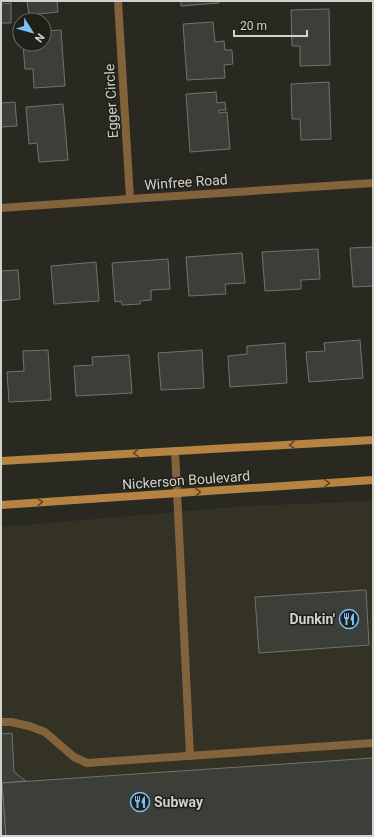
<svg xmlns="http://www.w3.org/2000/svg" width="374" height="837" viewBox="0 0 374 837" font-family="Roboto,sans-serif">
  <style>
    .built { fill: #343225 }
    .building { fill: #3b3f38; stroke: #70746c }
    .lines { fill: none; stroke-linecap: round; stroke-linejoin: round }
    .lane { stroke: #83633b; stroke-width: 8 }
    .street { stroke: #83633b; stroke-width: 8 }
    .secondary { stroke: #b68440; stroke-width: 8 }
    .oneway { stroke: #5c4728 }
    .labels { text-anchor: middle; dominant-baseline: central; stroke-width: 3; stroke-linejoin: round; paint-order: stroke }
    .street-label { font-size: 14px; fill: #d2d2cd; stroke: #201f18 }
    .poi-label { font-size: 14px; font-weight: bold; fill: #d2d2cd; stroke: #201f18; text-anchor: end }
  </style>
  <rect width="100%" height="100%" fill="#2a2921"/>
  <path class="built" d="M373,501V836H1V527L247,506Z"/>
  <g class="building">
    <path d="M27,1H57L58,12L29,15Z"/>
    <path d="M181,1H219V3L181,6Z"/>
    <path d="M11,3V23H1V4Z"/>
    <path d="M329,9L330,65L300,66V46H292L291,10Z"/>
    <path d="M213,22L215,42L224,41L225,50H232L233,64L224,65L225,78L187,80L183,24Z"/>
    <path d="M61,30L65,86L34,88L33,69H25L23,44H44V31Z"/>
    <path d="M329,82L331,139L301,140L300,119H292L291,84Z"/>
    <path d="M216,92L217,103L225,102L226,110H219V113L227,112L230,149L190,152L186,94Z"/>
    <path d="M15,102L17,126L1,127V103Z"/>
    <path d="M63,104L68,160L39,162L37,143L29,144L26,107Z"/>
    <path d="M373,247V286L353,287L350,248Z"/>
    <path d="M318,249L320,279L301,280V289L265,291L262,252Z"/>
    <path d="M242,253L245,283L225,284L226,294L189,296L186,257Z"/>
    <path d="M168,259L170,289L151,290V300L140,301V304L122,305L121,301L115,302L112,263Z"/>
    <path d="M96,262L99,301L54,304L51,266Z"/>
    <path d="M18,270L20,299L1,301V271Z"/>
    <path d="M360,340L363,378L309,382L306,352L325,351L324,343Z"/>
    <path d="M285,343L287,383L230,387L228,356L247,354V346Z"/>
    <path d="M48,350L51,400L9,402L7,372L24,371L23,351Z"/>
    <path d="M202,350L204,388L161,390L158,353Z"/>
    <path d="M129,355L132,393L76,396L74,366L93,365L92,357Z"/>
    <path d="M366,590L369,645L259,653L255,597Z"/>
    <path d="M12,733L14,772L26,781L2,783L6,836H1V734Z"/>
    <path d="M373,758V836H6L2,783Z"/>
  </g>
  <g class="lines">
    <g class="lane">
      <path d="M175,451L190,756"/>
      <path d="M1,722H11L29,726L45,732L74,757L87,763L373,743"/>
    </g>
    <g class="street">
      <path d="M118,1L130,199"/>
      <path d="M1,208L130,199L373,183"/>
    </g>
    <g class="secondary">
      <path d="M1,461L373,440"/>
      <path d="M1,505L373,480"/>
    </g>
  </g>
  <defs><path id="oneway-chevron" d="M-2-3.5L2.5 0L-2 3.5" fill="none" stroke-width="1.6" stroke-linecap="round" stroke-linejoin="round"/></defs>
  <g class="oneway">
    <use href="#oneway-chevron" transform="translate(292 445) rotate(177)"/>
    <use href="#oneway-chevron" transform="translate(136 453) rotate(177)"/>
    <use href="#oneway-chevron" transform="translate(327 483) rotate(-4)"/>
    <use href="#oneway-chevron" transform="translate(198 492) rotate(-4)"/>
    <use href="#oneway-chevron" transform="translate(40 502) rotate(-4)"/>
  </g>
  <defs>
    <g id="restaurant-ring" transform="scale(1)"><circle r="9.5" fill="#201f18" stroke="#7bbef8" stroke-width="1.5"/><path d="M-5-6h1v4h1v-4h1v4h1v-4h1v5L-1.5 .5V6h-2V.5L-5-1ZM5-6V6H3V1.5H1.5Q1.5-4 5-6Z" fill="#7bbef8"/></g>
  </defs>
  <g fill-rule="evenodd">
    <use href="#restaurant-ring" x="349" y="619"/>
    <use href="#restaurant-ring" x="140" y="802"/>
  </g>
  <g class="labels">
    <g class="street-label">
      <text transform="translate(111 101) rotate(-93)">Egger Circle</text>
      <text transform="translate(186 182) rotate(-4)">Winfree Road</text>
      <text transform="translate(186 480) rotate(-4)">Nickerson Boulevard</text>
    </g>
    <g class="poi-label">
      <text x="335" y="619">Dunkin'</text>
      <text x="154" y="802" text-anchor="start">Subway</text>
    </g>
  </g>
  <rect width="374" height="837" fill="none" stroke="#d2d2cd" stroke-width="4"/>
  <g transform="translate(32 32) rotate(127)"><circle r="19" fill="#201f18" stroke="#676760"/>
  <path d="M0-3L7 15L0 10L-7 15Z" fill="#7bbef8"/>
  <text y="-6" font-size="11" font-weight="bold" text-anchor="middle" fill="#d2d2cd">N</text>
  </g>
  <path d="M234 30v6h73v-6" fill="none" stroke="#d2d2cd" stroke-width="2"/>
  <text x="240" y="30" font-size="12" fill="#d2d2cd" stroke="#201f18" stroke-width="3" paint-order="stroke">20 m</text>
</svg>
